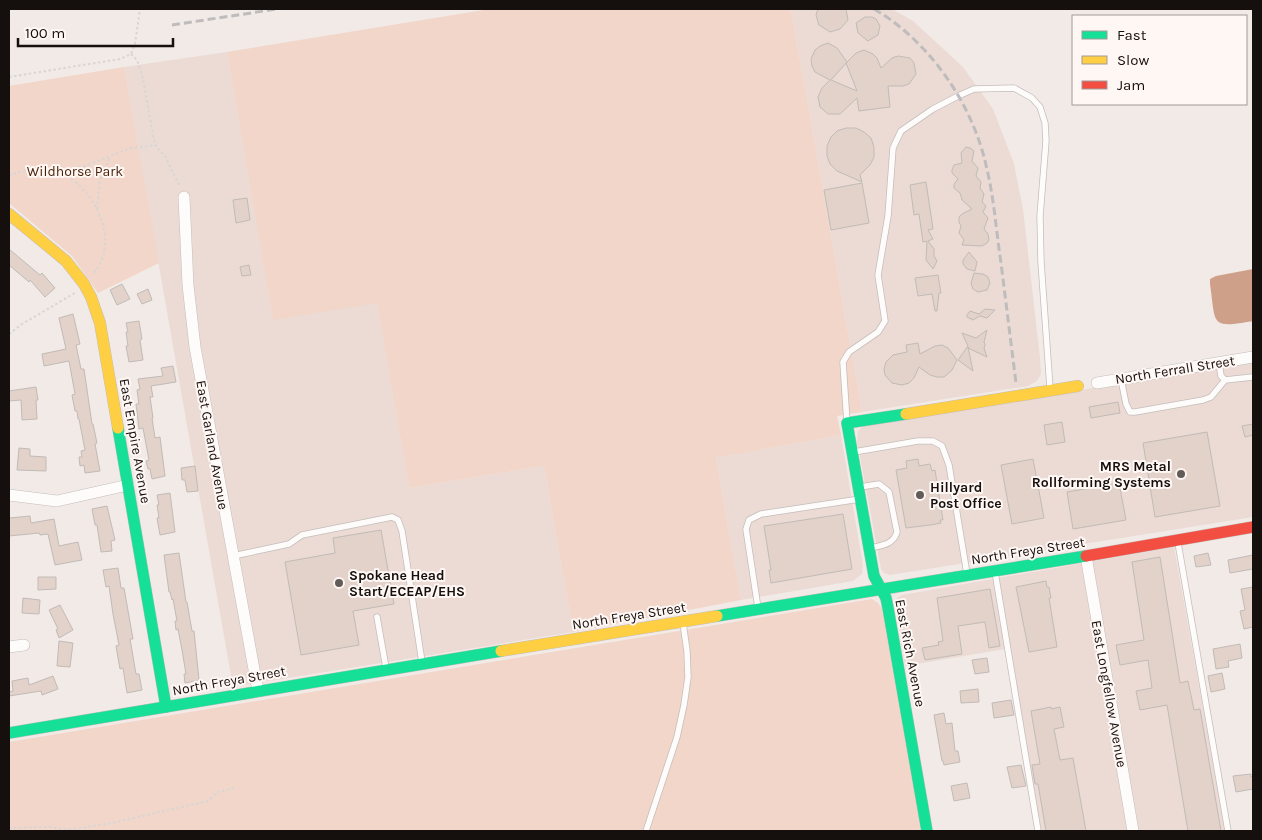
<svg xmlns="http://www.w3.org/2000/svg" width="1262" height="840" viewBox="0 0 1262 840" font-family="Karla,sans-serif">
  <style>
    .built { fill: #ebdbd4 }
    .green { fill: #f1d6c9 }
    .water { fill: #cea08a }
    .building { fill: #e2d2ca; stroke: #c1bbb7 }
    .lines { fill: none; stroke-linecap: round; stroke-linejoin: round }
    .lane-casing { stroke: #c4bdba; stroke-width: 7 }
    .street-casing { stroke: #c4bdba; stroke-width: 12 }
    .fast-casing { stroke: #c4bdba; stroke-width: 12 }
    .slow-casing { stroke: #c4bdba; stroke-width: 12 }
    .jam-casing { stroke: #c4bdba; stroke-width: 12 }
    .path { stroke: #d8d6d4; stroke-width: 2; stroke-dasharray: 2.5 2.5; stroke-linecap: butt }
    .lane { stroke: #fdfcfb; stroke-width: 5.5 }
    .street { stroke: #fdfcfb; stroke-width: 11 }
    .fast { stroke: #16e098; stroke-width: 11 }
    .slow { stroke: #ffcf43; stroke-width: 11 }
    .jam { stroke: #f24e42; stroke-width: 11 }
    .rail { stroke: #bebcbc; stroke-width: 3; stroke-dasharray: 8 4; stroke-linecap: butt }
    .poi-dot { fill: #625c59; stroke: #fef7f4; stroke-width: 2 }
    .labels { text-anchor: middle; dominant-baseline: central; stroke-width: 4; stroke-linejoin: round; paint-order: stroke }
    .park-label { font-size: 14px; fill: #471f07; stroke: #fef7f4 }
    .street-label { font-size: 14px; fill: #150f0d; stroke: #fef7f4 }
    .poi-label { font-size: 14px; font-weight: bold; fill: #150f0d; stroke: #fef7f4; text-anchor: start }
  </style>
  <rect width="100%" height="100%" fill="#f2eae6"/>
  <g class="built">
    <path d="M791,9H892L913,21L963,67L993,109L1014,164L1023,209L1040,358L1041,374L1037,381L1028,386L862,412Z"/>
    <path d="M227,52L273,319L377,302L409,488L544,466L573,632L233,687L124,67Z"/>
    <path d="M1253,362V517L890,575L884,573L881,569L857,441L858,431L865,425Z"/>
    <path d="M841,435L863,566L862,574L853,581L741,600L716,458Z"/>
    <path d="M1174,547L1225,831H1036L1005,649L905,666L895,603L897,598L902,595Z"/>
  </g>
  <g class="green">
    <path d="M490,9H791L862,412L837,416L841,435L716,458L741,600L573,632L544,466L409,488L377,303L273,320L227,52Z"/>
    <path d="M124,67L159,263L98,293L72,256L9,203V86Z"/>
    <path d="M872,599L878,603L882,609L921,831H9V742Z"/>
  </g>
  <path class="water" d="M1253,269V321C1209,329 1216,324 1210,284V279L1216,276Z"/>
  <g class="building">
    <path d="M818,9H846L848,20L840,29L830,32L819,25L816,15Z"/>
    <path d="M865,17H872L876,19L880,26L878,35L868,41L858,33L856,23Z"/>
    <path d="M828,43L837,48L847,62L831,80L857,91L846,63L856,53L864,50L873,54L877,58L881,68L892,58L898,56L910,58L914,63L916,74L909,84L903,86H888L890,107L859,111L857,98L840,114H828L820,107L818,97L822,88L830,80L815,72L812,66L811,59L815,50L820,46Z"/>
    <path d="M846,128H856L864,132L871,138L874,147V157L870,165L860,175L862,182L837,171L830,164L827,156V146L831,137L837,131Z"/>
    <path d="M966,147L970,148L974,151L972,161L978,168L976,176L981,182L980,188L984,194L982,202L986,206L983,212L988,218L984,229L988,234L989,240L987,243L982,246L962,245L964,240L959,233L961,226L959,222V217L962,214L972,209L962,200L960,193L954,188V184L958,179L952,173V170L954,165L962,163L961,153Z"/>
    <path d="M926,182L933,229L928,230L933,239L928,241L934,249V256L937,261L933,269L926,260L927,241L923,242L919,214L914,215L910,185Z"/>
    <path d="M862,183L869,223L831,230L824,190Z"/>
    <path d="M247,198L250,220L236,223L233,200Z"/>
    <path d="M9,249L40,275L42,273L55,288L45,297L30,280L29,282L9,265Z"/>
    <path d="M969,252L977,262L975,271L967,269L963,264V260Z"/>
    <path d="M249,265L251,275L242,276L240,267Z"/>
    <path d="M974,273L983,274L988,277L990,283L987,290L978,292L973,289L971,283Z"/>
    <path d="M938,275L941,293H939L937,311H935L932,294L918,296L915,278Z"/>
    <path d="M122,284L130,299L117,305L110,290Z"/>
    <path d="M148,289L152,300L142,304L137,294Z"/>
    <path d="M985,309L995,310L987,318L980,316L973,320L967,317V315L970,311L979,314Z"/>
    <path d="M73,314L80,344L76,345L81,369H84L92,424H93L97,443L95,444L100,471L85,473L84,465L80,466L79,457H82L81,451L85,450L79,419H78L77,411H75L72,395L75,394L69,361L44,366L42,354L66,349L59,318Z"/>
    <path d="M139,321L142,339L140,340L143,360L129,362L126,346H128L126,332H128L126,323Z"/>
    <path d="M987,330L984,342L985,345L984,348L987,357L970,349L968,347L973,371L958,360L968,346L962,333L976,338Z"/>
    <path d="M918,343L920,354L935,346L942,345L948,348L957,360L952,370L944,377H937L930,375L919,367L914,378L909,383L902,385L892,383L885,375L884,369L886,362L893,355L907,352L906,345Z"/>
    <path d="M173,366L176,382L151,386L153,397H150L153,418H152L155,438L160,437L165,476L152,479L150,469H148L146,461L149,460L143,428L139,429L138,420L136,404H139L137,390L140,389L138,379L163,376L161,368Z"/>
    <path d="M36,387L38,400H36L37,419L22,420L21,400L9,401V391Z"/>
    <path d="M1118,402L1120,413L1091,418L1089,407Z"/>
    <path d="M1062,422L1065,442L1047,445L1044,425Z"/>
    <path d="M1253,424V435L1245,437L1242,426Z"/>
    <path d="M1207,432L1220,506L1155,517L1143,443Z"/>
    <path d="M19,448L30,449V456L46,457V471L17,470Z"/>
    <path d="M918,459L919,466L930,464L932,471L935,470L943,520H940L941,523L930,525L906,528L896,470L907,468L906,461Z"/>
    <path d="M1033,459L1044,518L1012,524L1001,465Z"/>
    <path d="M195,466L198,491L187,492L185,480H182L181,468Z"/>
    <path d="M1119,483L1126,520L1073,529L1067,492Z"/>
    <path d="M170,493L175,532L160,535L157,518H159L157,505H159L157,495Z"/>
    <path d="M107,506L115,540L111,541L112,551L101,552L97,525H95L92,509Z"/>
    <path d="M843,514L852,569L771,583L769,570H771L764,526Z"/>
    <path d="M30,516L31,523L54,519L59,546L78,542L82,560L55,565L48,534L40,535L39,533L9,536V518Z"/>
    <path d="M381,530L394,604L353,611L359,645L301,655L285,562L335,553L333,538Z"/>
    <path d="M179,553L186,602H187L192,631H194L199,680L185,683L184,674H186L182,650L178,629L176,630L175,621H177L173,599L172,600L170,592H169L164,555Z"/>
    <path d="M1208,553L1211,565L1196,567L1194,556Z"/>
    <path d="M1253,555V569L1230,573L1228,560Z"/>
    <path d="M1160,557L1180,683L1188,681L1194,710L1200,709L1221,831H1188L1167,705L1140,710L1136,691L1152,688L1148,660L1120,665L1116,645L1144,640L1132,562Z"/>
    <path d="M118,568L121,588H124L133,639H130L136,674H139L142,690L127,693L123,668L120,669L116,646L119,645L113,614L109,586L106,587L103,570Z"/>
    <path d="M38,577H56V589L38,590Z"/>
    <path d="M1046,581L1047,587H1049L1051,598H1049L1057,647L1029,652L1016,587Z"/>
    <path d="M1253,587V627L1244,629L1240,611L1245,610L1241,589Z"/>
    <path d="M990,589L1000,646L989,648L985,622L958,626L962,654L925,660L922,648L939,645L938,642L943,641L937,598Z"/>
    <path d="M23,598L40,600L39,614L22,613Z"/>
    <path d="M60,605L73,630L59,638L56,630L58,629L49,610Z"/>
    <path d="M59,641L73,643L70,667L57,666Z"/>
    <path d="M1240,644L1242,658L1228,661L1229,667L1216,669L1213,649Z"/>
    <path d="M987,658L989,672L975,674L972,660Z"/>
    <path d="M1222,673L1225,689L1211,692L1208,676Z"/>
    <path d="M53,676L58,689L42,695L41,691L9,696V692L13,691L12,681L28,678L29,685Z"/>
    <path d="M978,689L979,702L961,703L960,691Z"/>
    <path d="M1011,700L1014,715L994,718L992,703Z"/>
    <path d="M1051,707V709L1060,707L1064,727L1054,729L1060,760L1073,758L1086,831H1046L1038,784H1035L1032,765L1040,764L1031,711Z"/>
    <path d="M944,713L946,724L952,723L955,751H958L960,762L944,765L943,761H942L934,715Z"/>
    <path d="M1021,765L1026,786L1012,788L1007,767Z"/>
    <path d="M1251,774V777L1253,776V789L1236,792L1233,776Z"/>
    <path d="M967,783L970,798L954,801L951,786Z"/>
  </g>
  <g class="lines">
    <g class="lane-casing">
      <g id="lane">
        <path d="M1219,363L1221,376L1225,380L1253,377"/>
        <path d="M1121,379L1126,404L1130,412H1135L1203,400L1211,397L1225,380"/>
        <path d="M847,423L843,362L849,352L878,332L885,321L878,275L888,216L893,148L901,131L933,109L958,96L974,89L1014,88L1032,98L1040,107L1045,123L1046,141L1040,216L1041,262L1050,388"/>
        <path d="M854,452L918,441H933L942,446L949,465L967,574"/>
        <path d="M860,487L879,484L889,492L897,532C893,545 882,545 871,548"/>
        <path d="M1178,543L1228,831"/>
        <path d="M233,556L289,544L302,535L392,517L398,520L402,531L422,662"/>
        <path d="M995,572L1038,831"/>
        <path d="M758,608L746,529L749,520L761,514L860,499"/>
        <path d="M377,617L386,668"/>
        <path d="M646,831L677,737L684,705L688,677L687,651L683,623"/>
      </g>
    </g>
    <g class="street-casing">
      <g id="street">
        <path d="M184,197L188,285L195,347L258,691"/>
        <path d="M1097,383L1253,357"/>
        <path d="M9,495L57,501L128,485"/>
        <path d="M1086,556L1133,831"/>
        <path d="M9,647L24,645"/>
      </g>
    </g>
    <g class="fast-casing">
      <g id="fast">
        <path d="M906,414L847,423L874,576L886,598L888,608L927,831"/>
        <path d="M118,428L166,707"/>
        <path d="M717,616L1086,556"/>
        <path d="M9,733L501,651"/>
      </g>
    </g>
    <g class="slow-casing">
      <g id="slow">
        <path d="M9,214L66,261L84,284L91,297L100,323L118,428"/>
        <path d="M906,414L1078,386"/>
        <path d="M501,651L717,616"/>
      </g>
    </g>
    <g class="jam-casing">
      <path id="jam" d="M1086,556L1253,527"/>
    </g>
    <g class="path">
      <path d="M131,54L137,60L142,74L155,145L166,158L180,187"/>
      <path d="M9,77L120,59L131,54L135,44L140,9"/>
      <path d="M59,172L85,166L128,149L155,145"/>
      <path d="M9,176C26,168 48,167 65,175C98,193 120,244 93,274"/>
      <path d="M97,209L100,181L110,157"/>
      <path d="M9,334L22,324L75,293"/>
      <path d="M9,828L50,827L68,830L107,824L208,801L218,792L235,788"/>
    </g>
    <use href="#lane" class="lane"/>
    <use href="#street" class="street"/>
    <use href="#fast" class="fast"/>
    <use href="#slow" class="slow"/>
    <use href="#jam" class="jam"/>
    <g class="rail">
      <path d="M874,9C929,41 972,103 986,165C994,197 996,230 1001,263C1006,303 1011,343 1016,383"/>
      <path d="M172,25L277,9"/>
    </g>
  </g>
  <g class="poi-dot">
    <circle cx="1181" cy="474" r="5"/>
    <circle cx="920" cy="495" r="5"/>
    <circle cx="339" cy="583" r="5"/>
  </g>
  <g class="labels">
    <g class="park-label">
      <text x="75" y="171">Wildhorse Park</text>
    </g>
    <g class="street-label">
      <text transform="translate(1175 370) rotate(-9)">North Ferrall Street</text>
      <text transform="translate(135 441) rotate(80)">East Empire Avenue</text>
      <text transform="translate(212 445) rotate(80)">East Garland Avenue</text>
      <text transform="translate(1028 551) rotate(-9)">North Freya Street</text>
      <text transform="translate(629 616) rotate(-9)">North Freya Street</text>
      <text transform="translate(910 653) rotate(79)">East Rich Avenue</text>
      <text transform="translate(229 681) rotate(-10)">North Freya Street</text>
      <text transform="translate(1109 694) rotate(80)">East Longfellow Avenue</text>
    </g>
    <g class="poi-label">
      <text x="1171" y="466" text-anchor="end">MRS Metal<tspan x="1171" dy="16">Rollforming Systems</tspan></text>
      <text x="930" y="487">Hillyard<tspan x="930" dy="16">Post Office</tspan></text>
      <text x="349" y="575">Spokane Head<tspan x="349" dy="16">Start/ECEAP/EHS</tspan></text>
    </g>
  </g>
  <rect width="1262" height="840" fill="none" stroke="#150f0d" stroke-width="20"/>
  <rect x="1072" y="15" width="175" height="90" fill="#fef7f4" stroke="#a19a98"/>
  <rect x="1082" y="31" width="25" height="8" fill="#16e098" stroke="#a19a98"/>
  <text x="1117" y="40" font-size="15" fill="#150f0d">Fast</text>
  <rect x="1082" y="56" width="25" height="8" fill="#ffcf43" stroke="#a19a98"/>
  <text x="1117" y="65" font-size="15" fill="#150f0d">Slow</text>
  <rect x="1082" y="81" width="25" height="8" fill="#f24e42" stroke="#a19a98"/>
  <text x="1117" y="90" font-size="15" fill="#150f0d">Jam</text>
  <path d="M18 38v8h155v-8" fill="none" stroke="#150f0d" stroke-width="2.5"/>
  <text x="25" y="38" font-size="15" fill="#150f0d" stroke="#fef7f4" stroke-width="4" paint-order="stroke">100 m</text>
</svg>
